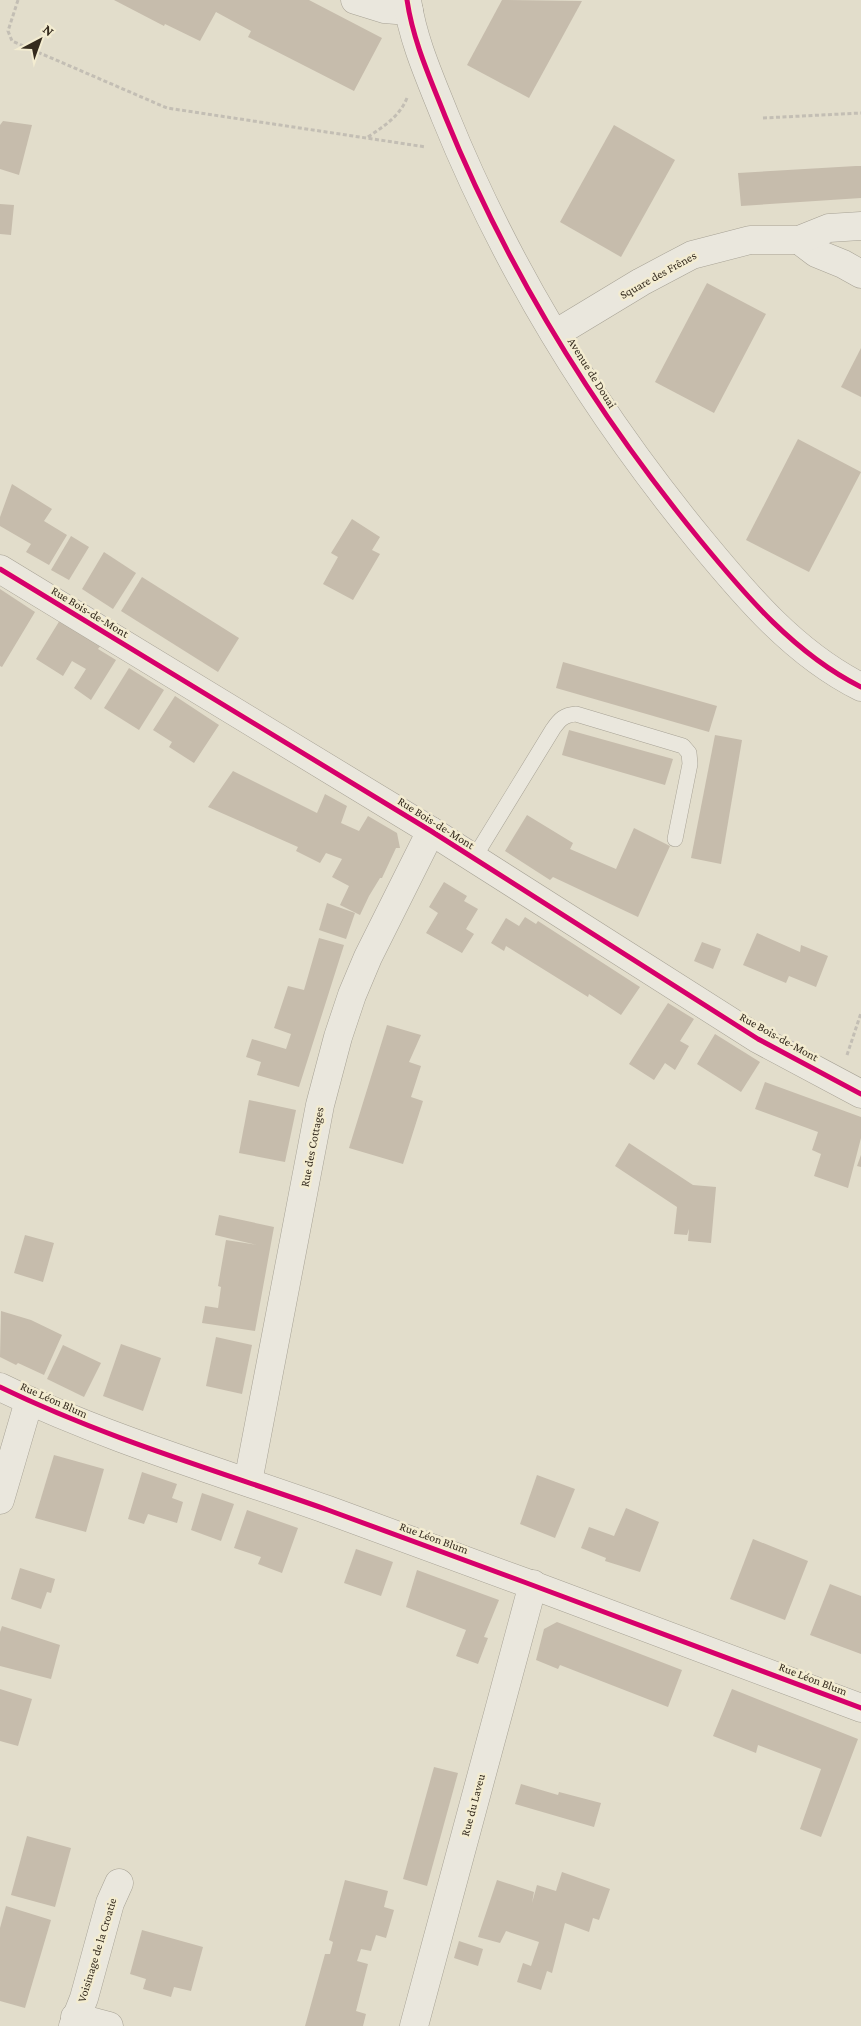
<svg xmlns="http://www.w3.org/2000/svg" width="861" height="2026" viewBox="0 0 861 2026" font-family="'Crimson Pro',serif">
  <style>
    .building { fill: #c6bcac }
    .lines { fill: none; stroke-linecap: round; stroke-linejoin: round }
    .service-casing { stroke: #a7a295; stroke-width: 16 }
    .minor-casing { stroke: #a7a295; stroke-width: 29 }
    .tertiary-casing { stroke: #a7a295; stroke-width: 29 }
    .path { stroke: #c3beb4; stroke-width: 3; stroke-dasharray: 4 2.5; stroke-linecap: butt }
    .service { stroke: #eae7dd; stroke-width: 15 }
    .minor { stroke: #eae7dd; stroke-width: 28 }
    .tertiary { stroke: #eae7dd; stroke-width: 28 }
    .cycleway-casing { stroke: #f3ecd1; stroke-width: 8 }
    .cycleway { stroke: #d6006c; stroke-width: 5 }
    .labels { text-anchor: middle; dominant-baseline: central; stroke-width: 5; stroke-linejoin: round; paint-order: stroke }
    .street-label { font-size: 12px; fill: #352b1e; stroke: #f3ecd1 }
  </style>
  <rect width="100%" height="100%" fill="#e2ddcb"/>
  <g class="building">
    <path d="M114,0H309L382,38L354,91L248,37L251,31L216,12L200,41L165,24L164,26Z"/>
    <path d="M502,0L582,1L529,98L467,65Z"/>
    <path d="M3,121L32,125L19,175L0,169V125Z"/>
    <path d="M614,125L675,160L621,257L560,222Z"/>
    <path d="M856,166H861V198L741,206L738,173Z"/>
    <path d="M0,204L14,205L11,235L0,234Z"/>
    <path d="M707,283L766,314L714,413L655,382Z"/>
    <path d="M861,348V397L841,387Z"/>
    <path d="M798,439L861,472L809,572L746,540Z"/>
    <path d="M12,484L52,509L44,521L67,535L49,565L26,552L31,544L0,526V517Z"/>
    <path d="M352,519L380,537L372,550L380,554L353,600L323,584L338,557L331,553Z"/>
    <path d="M71,536L89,547L69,580L51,570Z"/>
    <path d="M104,552L136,573L113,609L82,589Z"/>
    <path d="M142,577L239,638L218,672L121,611Z"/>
    <path d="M0,589L35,612L2,667L0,666Z"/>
    <path d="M60,620L101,645L98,649L116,660L91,700L74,688L86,669L72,661L63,676L36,659Z"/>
    <path d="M563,662L717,706L709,732L556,688Z"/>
    <path d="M129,668L164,690L139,730L104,708Z"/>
    <path d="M175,696L219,725L194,763L169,747L172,742L153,730Z"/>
    <path d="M569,730L673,759L665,785L562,755Z"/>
    <path d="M715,735L742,740L721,864L691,858Z"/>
    <path d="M233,771L317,813L325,794L347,806L341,823L359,831L368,816L397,833L400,848H396L382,878H380L369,896L360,915L340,905L349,886L332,877L342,859L326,853L320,863L296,851L298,847L208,807Z"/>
    <path d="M527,815L573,843L570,849L616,869L634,828L670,846L638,917L553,877L550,880L505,851Z"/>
    <path d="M444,882L467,896L464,901L478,909L466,929L474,934L462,953L426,933L438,913L429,907Z"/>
    <path d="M327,903L355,913L346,939L319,930Z"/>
    <path d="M525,917L536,924L538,921L640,987L621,1015L589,994L588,997L506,946L504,951L491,943L506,918L519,926Z"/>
    <path d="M757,933L800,952L801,945L828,956L816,987L789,976L786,983L743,965Z"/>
    <path d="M319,938L344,945L299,1087L257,1075L261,1062L246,1057L252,1039L286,1049L291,1034L274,1028L288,986L304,990Z"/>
    <path d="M702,942L721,949L713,969L694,961Z"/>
    <path d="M668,1003L694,1019L680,1041L689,1046L675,1070L665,1063L654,1080L629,1064Z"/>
    <path d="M387,1025L421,1035L409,1062L421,1066L411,1097L423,1101L403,1164L349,1148Z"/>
    <path d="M715,1034L760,1062L741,1092L697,1064Z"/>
    <path d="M765,1082L861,1117V1138L848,1188L814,1176L821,1154L812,1150L818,1132L755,1109Z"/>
    <path d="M249,1100L296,1110L285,1162L239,1153Z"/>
    <path d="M629,1143L693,1185L716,1187L711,1243L688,1241L689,1229L687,1235L674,1234L677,1207L615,1166Z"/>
    <path d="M861,1155V1167L857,1166Z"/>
    <path d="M219,1215L274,1227L255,1331L202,1323L205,1306L218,1308L221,1287L218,1286L226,1240L257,1245L215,1235Z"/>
    <path d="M25,1235L54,1243L43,1282L14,1273Z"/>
    <path d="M1,1311L31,1320L62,1335L44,1375L18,1363L16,1365L0,1357Z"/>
    <path d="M216,1337L252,1345L242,1394L206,1386Z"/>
    <path d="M121,1344L161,1358L143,1411L103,1396Z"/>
    <path d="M63,1345L101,1363L84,1397L47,1379Z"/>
    <path d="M54,1455L104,1469L86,1532L35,1518Z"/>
    <path d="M142,1472L177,1484L172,1498L183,1502L177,1523L148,1514L144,1524L128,1519Z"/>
    <path d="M537,1475L575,1489L555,1538L520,1524Z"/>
    <path d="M202,1493L234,1504L221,1541L191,1530Z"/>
    <path d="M626,1508L659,1522L640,1572L605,1561L606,1558L581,1548L589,1527L614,1536Z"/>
    <path d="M247,1510L298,1528L282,1573L258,1564L261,1557L234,1548Z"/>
    <path d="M753,1539L808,1561L785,1620L730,1599Z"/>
    <path d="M356,1549L393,1562L381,1596L344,1583Z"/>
    <path d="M20,1568L55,1579L51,1593L47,1592L41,1609L11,1599Z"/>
    <path d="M417,1570L499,1600L484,1637L488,1638L478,1664L456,1656L466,1630L406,1607Z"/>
    <path d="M830,1584L861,1596V1654L810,1635Z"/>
    <path d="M557,1622L682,1670L668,1707L560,1665L558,1669L536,1660L544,1629Z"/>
    <path d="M2,1626L60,1645L51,1679L0,1666V1632Z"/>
    <path d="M0,1689L32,1699L18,1746L0,1741Z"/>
    <path d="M732,1689L858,1739L821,1837L800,1829L821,1769L758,1745L756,1753L713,1736Z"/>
    <path d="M434,1767L458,1773L427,1886L403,1879Z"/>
    <path d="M521,1784L558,1795L559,1792L601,1803L594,1827L515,1804Z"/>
    <path d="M27,1836L71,1848L55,1907L11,1895Z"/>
    <path d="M562,1872L610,1889L599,1920L593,1918L589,1932L565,1923L552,1973L547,1971L541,1990L517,1982L523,1963L531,1966L539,1942L506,1931L500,1943L478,1937L497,1880L534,1892L532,1903L537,1885L556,1891Z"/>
    <path d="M345,1880L388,1891L384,1907L394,1910L386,1938L376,1935L371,1951L361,1949L357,1961L368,1964L356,2011L366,2014L363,2026H305L325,1954H330L333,1942L329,1940Z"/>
    <path d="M6,1906L51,1920L25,2008L0,2001V1928Z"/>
    <path d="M142,1930L203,1947L191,1991L174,1987L171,1997L143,1989L146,1979L130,1974Z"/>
    <path d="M459,1941L483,1949L478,1966L454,1958Z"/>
  </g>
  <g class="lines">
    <g class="service-casing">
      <path id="service" d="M474,858L553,729C560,719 564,715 576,714L683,746L689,753L690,764L675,839"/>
    </g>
    <g class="minor-casing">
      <g id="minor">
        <path d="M355,0L384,9L409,11"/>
        <path d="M407,0C413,41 430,78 445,116C507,269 595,412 700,540C746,596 795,654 861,687"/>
        <path d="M799,240L816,253L843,264L861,274"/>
        <path d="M555,334L641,282L692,255L750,240H799L829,228L861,226"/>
        <path d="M0,1387C105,1438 218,1471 328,1510C506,1575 684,1641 861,1708"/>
        <path d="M248,1482L320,1105L338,1037L352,995L368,957L431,831"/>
        <path d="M0,1500L29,1401"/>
        <path d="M75,2017L109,2026"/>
        <path d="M73,2026L84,1998L110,1903L119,1883"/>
        <path d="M414,2026L533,1584"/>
      </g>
    </g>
    <g class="tertiary-casing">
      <path id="tertiary" d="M0,569L431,831L758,1039L861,1094"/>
    </g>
    <g class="path">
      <path d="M18,0L8,31L12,41L167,108L426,147"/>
      <path d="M763,118L861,113"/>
      <path d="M368,137C384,126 399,117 407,98"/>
      <path d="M847,1055L861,1013"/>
    </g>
    <use href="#service" class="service"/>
    <use href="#minor" class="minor"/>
    <use href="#tertiary" class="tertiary"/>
    <g class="cycleway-casing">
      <g id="cycleway">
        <path d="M407,0C413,41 430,78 445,116C507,269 595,412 700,540C746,596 795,654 861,687"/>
        <path d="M0,569L431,831L758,1039L861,1094"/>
        <path d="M0,1387C105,1438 218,1471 328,1510C506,1575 684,1641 861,1708"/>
      </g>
    </g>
    <use href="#cycleway" class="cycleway"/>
  </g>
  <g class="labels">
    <g class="street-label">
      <text transform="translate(658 275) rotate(-29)">Square des Frênes</text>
      <text transform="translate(592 373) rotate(58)">Avenue de Douai</text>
      <text transform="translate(90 612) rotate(31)">Rue Bois-de-Mont</text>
      <text transform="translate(436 823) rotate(32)">Rue Bois-de-Mont</text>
      <text transform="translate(779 1037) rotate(29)">Rue Bois-de-Mont</text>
      <text transform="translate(312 1147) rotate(-79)">Rue des Cottages</text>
      <text transform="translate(54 1400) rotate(24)">Rue Léon Blum</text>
      <text transform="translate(434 1538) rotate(20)">Rue Léon Blum</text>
      <text transform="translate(813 1679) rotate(21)">Rue Léon Blum</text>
      <text transform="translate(473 1805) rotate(-75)">Rue du Laveu</text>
      <text transform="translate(97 1950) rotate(-73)">Voisinage de la Croatie</text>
    </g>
  </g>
  <g transform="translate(40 40) rotate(41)" stroke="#f3ecd1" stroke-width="4" paint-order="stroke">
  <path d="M0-4L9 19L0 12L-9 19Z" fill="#352b1e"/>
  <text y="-8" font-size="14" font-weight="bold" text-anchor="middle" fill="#352b1e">N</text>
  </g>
</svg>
